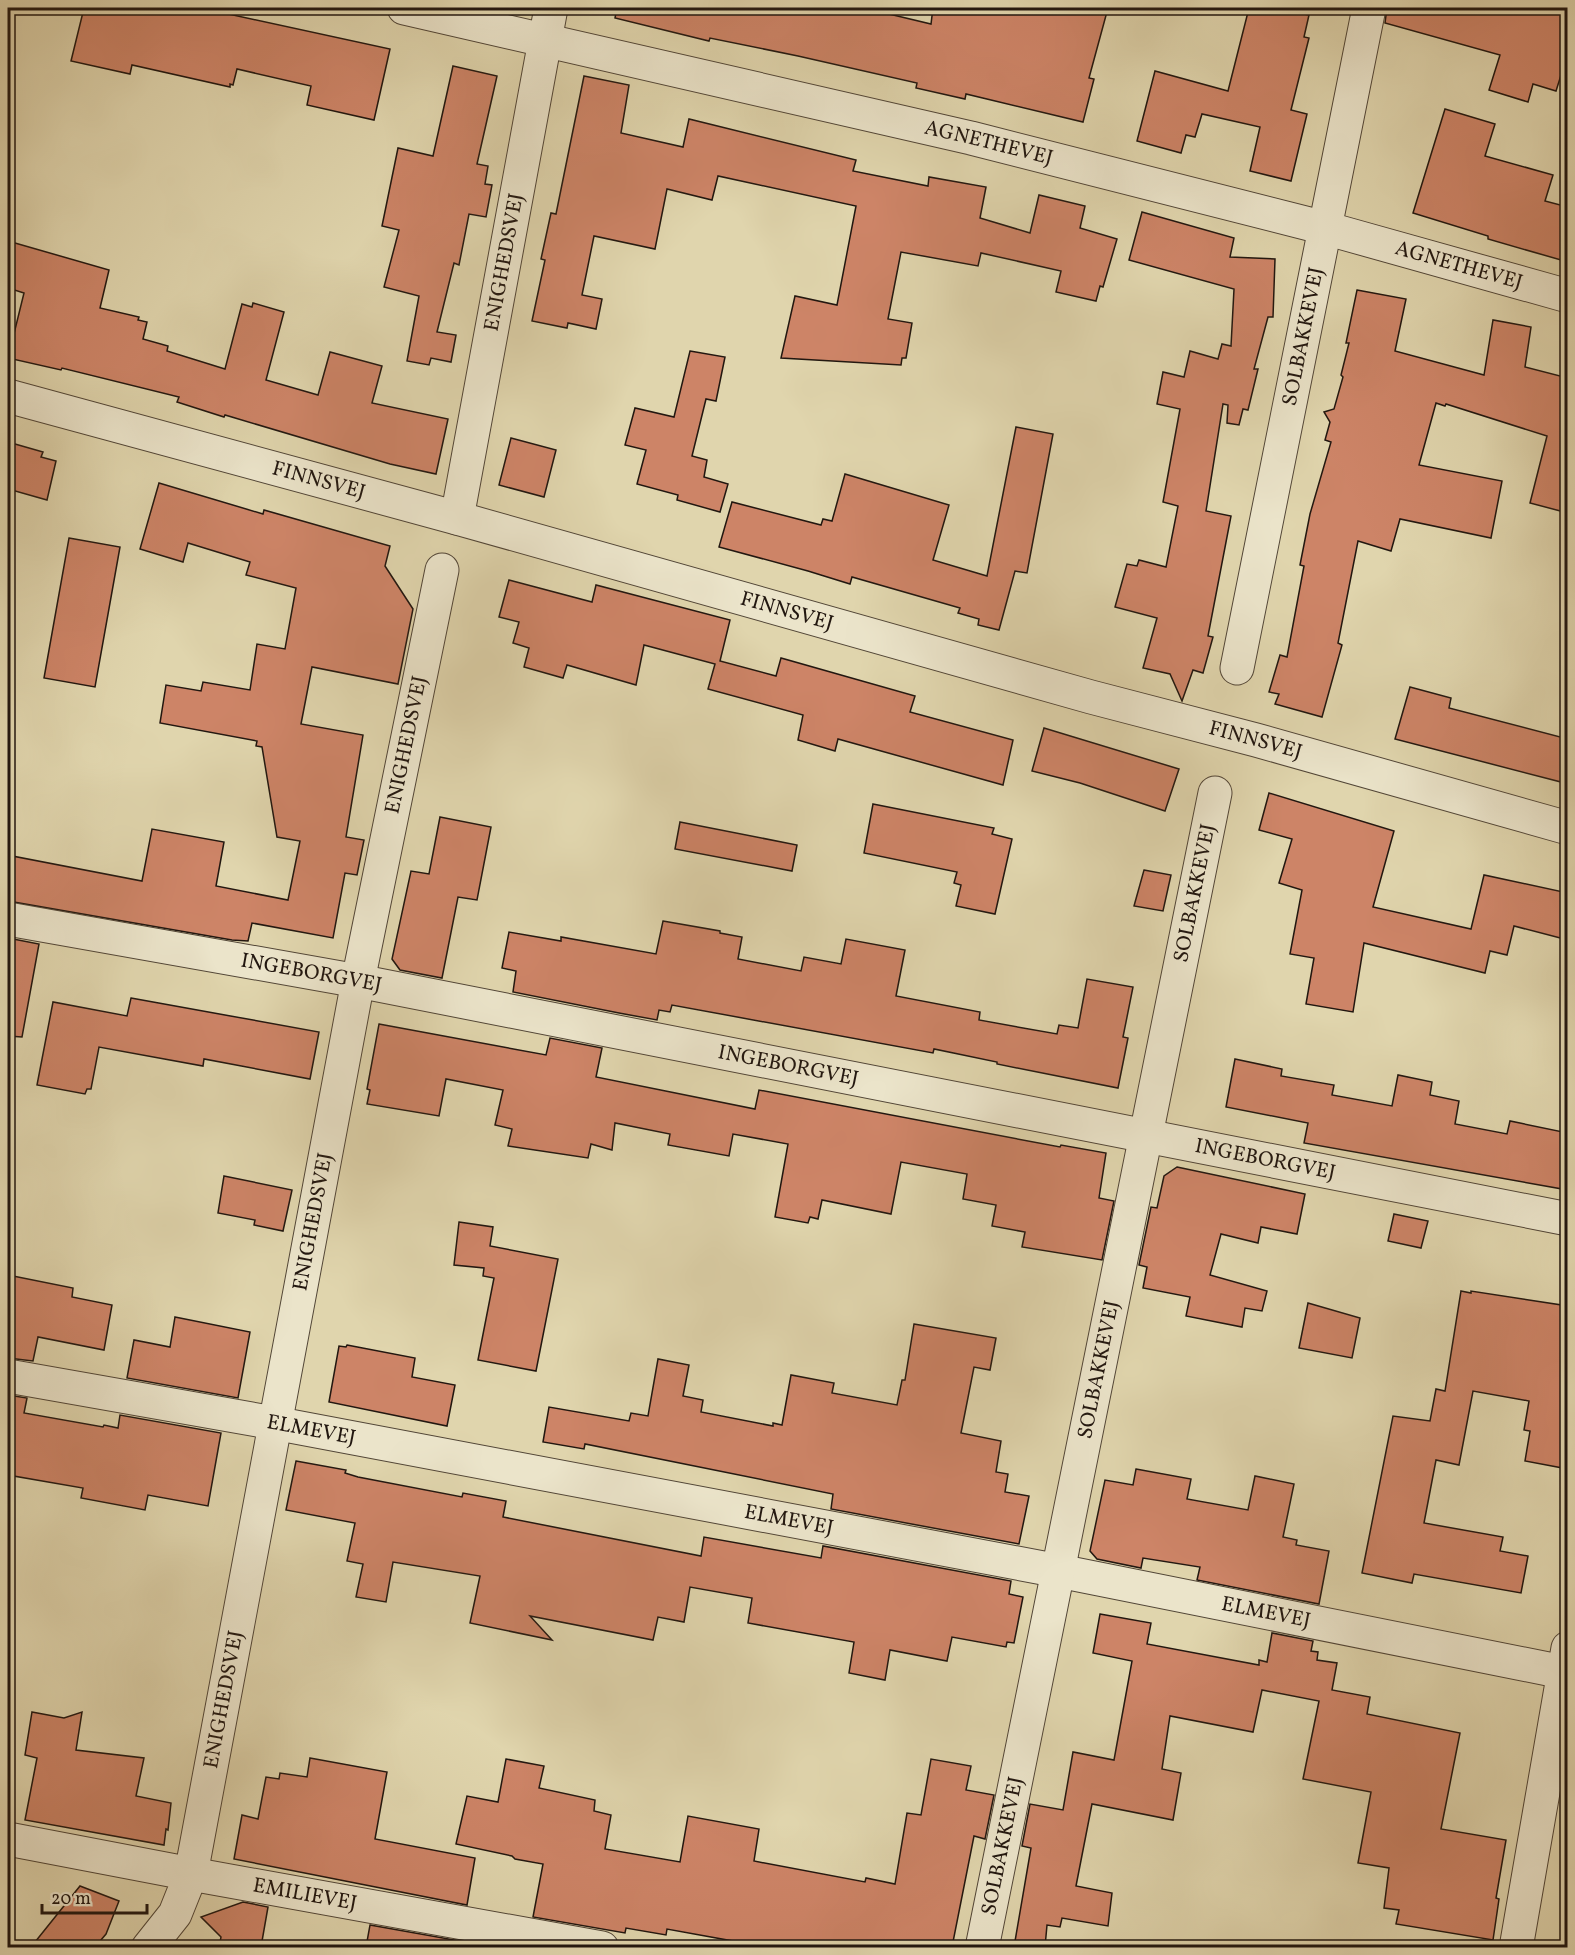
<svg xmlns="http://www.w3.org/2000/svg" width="1575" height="1955" viewBox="0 0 1575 1955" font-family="Vollkorn,serif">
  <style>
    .building { fill: #cd8467; stroke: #221710; stroke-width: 1.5 }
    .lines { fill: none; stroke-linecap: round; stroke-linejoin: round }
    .minor-casing { stroke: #524637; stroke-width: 35 }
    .minor { stroke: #ebe4ca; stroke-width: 33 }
    .labels { text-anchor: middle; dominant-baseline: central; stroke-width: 4.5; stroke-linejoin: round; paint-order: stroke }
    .street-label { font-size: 21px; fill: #221710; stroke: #ebe4ca }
  </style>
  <rect width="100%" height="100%" fill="#e0d5ad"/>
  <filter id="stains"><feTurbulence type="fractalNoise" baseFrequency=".00333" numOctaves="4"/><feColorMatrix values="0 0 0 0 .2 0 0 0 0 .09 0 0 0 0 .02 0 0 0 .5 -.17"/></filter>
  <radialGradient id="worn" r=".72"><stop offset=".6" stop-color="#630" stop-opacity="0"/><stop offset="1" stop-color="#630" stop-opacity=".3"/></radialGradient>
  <g class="building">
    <path d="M84,8H201L390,49L374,120L307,105L311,86L237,69L233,85L230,84V87L132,65L130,74L71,61Z"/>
    <path d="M617,8H864L931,24L933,8H1108L1089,78L1094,79L1083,122L966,94L965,99L916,88L917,83L798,56L710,38L709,41L615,18Z"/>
    <path d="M1249,8H1305L1303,14L1309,15L1304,37L1309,38L1291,110L1307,114L1291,181L1250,171L1260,127L1202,114L1195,137L1186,135L1181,153L1137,141L1155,71L1228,91Z"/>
    <path d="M1387,8H1568V53L1556,91L1533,84L1528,102L1489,90L1500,55L1385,23Z"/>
    <path d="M453,66L497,76L477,164L488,166L485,184L492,185L486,217L469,214L459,265L454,263L437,332L456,335L451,362L431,358L429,365L407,361L419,296L384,287L399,230L382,226L398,148L433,156Z"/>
    <path d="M584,76L629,85L621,133L683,147L689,119L856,160L853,171L928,186L929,177L986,187L980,218L1030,233L1039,195L1085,206L1080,228L1117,239L1103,287L1100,286L1096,301L1056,292L1061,271L981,253L978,266L901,252L888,319L912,323L906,358H902L901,365L781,358L795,296L837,305L856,206L718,176L712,200L667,189L655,249L594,236L582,295L602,299L596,329L568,323L567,328L532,321L545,260L541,259L551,213L556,214Z"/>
    <path d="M1445,109L1495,124L1485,156L1553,175L1545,201L1568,207V262L1488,239V236L1413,213Z"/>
    <path d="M1142,212L1234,238L1230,257L1275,259L1273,317H1268L1254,369H1258L1248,410L1243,409L1239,425L1227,423L1228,405L1223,404L1206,511L1231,516L1208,636L1213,637L1203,673L1193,670L1182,701L1170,674L1143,668L1157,618L1115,607L1127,564L1137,566L1139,560L1166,567L1178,506L1163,502L1180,409L1157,404L1163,372L1184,377L1190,351L1218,359L1222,344L1231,346L1234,289L1129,260Z"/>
    <path d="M8,241L109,270L100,308L139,317L138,320L147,322L143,339L168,346L167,351L225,369L242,304L252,307L253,303L284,312L266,380L318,395L330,352L382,366L372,403L448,419L436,474L390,464L225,415L224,417L177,402L179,397L62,368L61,370L8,358L24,293L8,288Z"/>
    <path d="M1357,290L1406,299L1395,351L1484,375L1493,320L1531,327L1525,367L1568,378V513L1530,503L1547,436L1446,404L1445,406L1436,403L1419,465L1502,481L1491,538L1400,519L1391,551L1358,541L1338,643L1342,645L1322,717L1275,704L1279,694L1269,692L1280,655L1287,657L1304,566L1300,565L1310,514L1331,442L1325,440L1330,422L1324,412L1334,409L1343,377L1341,375L1349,343H1346Z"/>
    <path d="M690,351L725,357L716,401L706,399L692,456L707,460L704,477L728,484L720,512L677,500L678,495L637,484L646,450L625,445L635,408L674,417Z"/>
    <path d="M1016,427L1053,434L1027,573L1015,571L999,630L978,625L979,619L958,613L960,608L852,577L850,584L808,571L719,547L732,502L821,525L823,519L832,521L845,474L949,505L933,560L987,576Z"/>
    <path d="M511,438L556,450L544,497L499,485Z"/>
    <path d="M8,442L43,452L41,457L56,461L47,500L8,489Z"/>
    <path d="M159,483L263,514L264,510L390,546L385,566L413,609L398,684L312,667L301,724L363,735L346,837L364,840L357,875L345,873L333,938L252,923L248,941L232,940L8,901V877L12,856L142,881L152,829L224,842L216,886L288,900L300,841L277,837L262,747L256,746L257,741L160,723L166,685L201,691L203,682L250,690L257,644L285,649L296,588L246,575L250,562L188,543L183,562L140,549Z"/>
    <path d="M69,538L120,547L95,687L44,678Z"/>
    <path d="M509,580L592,602L596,585L730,620L720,661L776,676L781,658L915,696L910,712L1013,740L1003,785L838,739L835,751L798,740L803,715L708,689L715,664L644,645L636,685L567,665L563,678L524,667L529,648L513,643L519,622L499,617Z"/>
    <path d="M1410,687L1451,698L1449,708L1568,739V759L1561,782L1395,739Z"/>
    <path d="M1044,728L1179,769L1165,811L1080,783L1032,771Z"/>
    <path d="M1269,793L1394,831L1373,907L1471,929L1484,875L1568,893V940L1514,926L1507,955L1490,951L1485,973L1364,943L1353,1012L1306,1004L1314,958L1290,954L1302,890L1279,883L1292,839L1259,830Z"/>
    <path d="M873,804L994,828L992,834L1012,839L995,914L956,906L961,885L954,883L957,872L864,853Z"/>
    <path d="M440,817L491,827L477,900L458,897L442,978L400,970L392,959L411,871L429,874Z"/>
    <path d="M680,822L797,845L792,871L675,849Z"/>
    <path d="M1144,870L1171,875L1163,911L1134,906Z"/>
    <path d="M663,921L720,931V933L742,937L738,959L801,971L804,957L841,964L846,939L905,950L896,996L980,1012L979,1020L1057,1034L1059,1025L1078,1028L1087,979L1133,987L1123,1037L1128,1038L1118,1088L997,1064V1062L934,1049L933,1053L672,1005L670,1012L659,1010L657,1020L619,1013L513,992L516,971L502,968L509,932L561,941V937L656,954Z"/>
    <path d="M8,938L39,944L22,1037L8,1036Z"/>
    <path d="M131,998L319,1032L310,1079L204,1059L203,1066L99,1047L91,1089H87L85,1094L37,1085L53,1002L127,1016Z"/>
    <path d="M379,1024L546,1055L550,1038L602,1048L596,1077L755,1109L759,1090L1060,1147L1061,1145L1106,1153L1099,1198L1114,1201L1102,1260L1022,1247L1025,1232L992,1226L996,1205L963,1199L967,1174L901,1162L891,1214L822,1200L818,1219L810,1217L808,1223L775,1217L788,1144L733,1134L729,1156L668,1145L670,1134L615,1123L612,1150L591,1144L588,1158L508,1146L512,1129L495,1125L503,1090L446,1079L439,1116L367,1104L370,1090L367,1089Z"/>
    <path d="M1235,1059L1282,1069L1281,1076L1334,1085L1332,1095L1392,1106L1398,1075L1432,1082L1430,1095L1459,1101L1455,1124L1507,1134L1510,1121L1568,1133V1190L1304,1143L1308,1123L1226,1107Z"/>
    <path d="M1177,1167L1305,1194L1297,1234L1261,1227L1258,1243L1221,1234L1210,1275L1267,1291L1262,1311L1245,1308L1242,1327L1186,1316L1190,1297L1143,1288L1147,1267L1139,1265L1151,1207L1157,1208L1164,1176Z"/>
    <path d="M224,1176L292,1190L283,1231L254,1225L255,1220L218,1213Z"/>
    <path d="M1394,1214L1428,1221L1421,1248L1388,1241Z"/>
    <path d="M459,1222L493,1227L490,1246L558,1259L536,1371L478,1360L494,1278L483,1276L484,1268L454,1265Z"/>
    <path d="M8,1275L73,1288L72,1297L112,1305L104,1350L38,1337L33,1361L8,1358Z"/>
    <path d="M1461,1291L1471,1293V1291L1568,1306V1469L1525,1461L1530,1431L1524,1430L1529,1401L1473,1391L1459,1465L1436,1460L1424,1523L1503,1537L1500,1551L1528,1556L1521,1593L1414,1574L1412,1583L1362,1573L1393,1416L1430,1421L1436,1389L1445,1391Z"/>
    <path d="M1308,1303L1360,1318L1352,1358L1299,1348Z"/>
    <path d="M175,1317L250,1332L238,1398L127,1378L134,1340L170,1347Z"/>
    <path d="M914,1324L996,1338L990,1370L974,1367L961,1433L1001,1441L996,1472L1008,1474L1005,1492L1029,1496L1019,1544L831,1509L833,1494L585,1444L584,1449L543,1442L549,1407L629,1421L631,1413L648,1416L658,1359L689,1365L683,1396L703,1400L701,1412L773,1426V1423L782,1425L791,1375L834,1383L832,1393L897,1405L902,1380H905Z"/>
    <path d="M347,1345L415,1358L412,1377L455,1385L447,1426L329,1402L339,1346L346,1347Z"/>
    <path d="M8,1395L27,1398L24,1413L103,1427L104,1425L118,1428L120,1415L221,1433L208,1506L148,1495L145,1510L81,1498L83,1488L8,1475Z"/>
    <path d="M296,1461L346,1470L345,1473L358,1477L462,1497L463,1493L506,1501L503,1517L701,1556L704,1537L821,1558L823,1546L1011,1581L1009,1594L1023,1597L1014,1643L1007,1642L1006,1647L952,1637L947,1661L890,1650L885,1680L849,1673L854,1642L748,1623L752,1598L690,1587L684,1622L658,1617L653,1640L530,1616L552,1640L470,1623L480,1576L393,1562L386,1602L356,1597L363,1564L347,1561L355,1523L286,1510Z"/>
    <path d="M1136,1469L1191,1479L1187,1499L1248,1510L1255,1476L1294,1484L1283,1537L1297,1540L1296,1545L1329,1551L1319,1604L1197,1580L1200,1567L1143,1558L1141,1568L1097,1559L1090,1551L1105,1480L1133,1485Z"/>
    <path d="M1100,1614L1151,1623L1147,1644L1259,1665V1660L1267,1662L1272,1633L1313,1641L1311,1651L1318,1652L1317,1660L1337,1663L1332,1690L1370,1697L1367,1714L1460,1733L1441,1829L1506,1840L1496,1898L1499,1899L1493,1940L1396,1924L1399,1910L1384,1908L1389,1868L1358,1863L1371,1792L1303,1779L1319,1701L1262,1690L1253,1732L1170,1716L1162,1769L1181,1773L1173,1820L1092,1804L1076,1886L1112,1893L1108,1926L1062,1918L1060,1927L1047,1925L1045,1947H1014L1031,1848L1022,1846L1030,1804L1063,1810L1073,1752L1114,1760L1132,1661L1093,1653Z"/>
    <path d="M32,1712L64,1718L82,1712L76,1750L144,1758L136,1796L171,1803L168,1830L166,1829L164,1845L25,1820L37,1758L25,1755Z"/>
    <path d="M310,1758L387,1772L375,1839L475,1858L467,1905L234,1859L242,1815L258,1819L266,1777L279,1779L280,1773L307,1777Z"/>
    <path d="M506,1759L544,1766L539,1788L595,1800L594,1811L611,1815L605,1849L680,1862L688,1816L759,1829L754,1861L865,1882L866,1878L895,1884L907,1813L921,1815L931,1759L971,1766L966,1790L994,1795L985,1839L974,1836L952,1947H766L667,1929L666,1935L626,1928L625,1933L533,1917L543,1864L515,1859L512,1856L456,1844L467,1796L498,1802Z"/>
    <path d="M80,1886L119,1901L106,1934L95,1947H31Z"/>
    <path d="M243,1902L268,1907L261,1947H219L221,1937L201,1917Z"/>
    <path d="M370,1925L460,1941L459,1947H366Z"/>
  </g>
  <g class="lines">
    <g class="minor-casing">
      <g id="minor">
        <path id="s1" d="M404,8L971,138L1325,228L1568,296"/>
        <path id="s2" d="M8,396L457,518L1091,697L1256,740L1568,828"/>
        <path id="s3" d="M457,518L551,8"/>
        <path id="s4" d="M1237,668L1369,8"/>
        <path id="s5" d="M8,919L358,981L1568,1219"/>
        <path id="s6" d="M8,1376L274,1423L1059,1571L1568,1673"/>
        <path id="s7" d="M8,1839L191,1874L602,1948"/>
        <path id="s8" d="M148,1948L175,1914L191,1874L358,981L442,570"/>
        <path id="s9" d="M982,1948L1215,793"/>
        <path d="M1516,1948L1568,1648"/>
      </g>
    </g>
    <use href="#minor" class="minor"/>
  </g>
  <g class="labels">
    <g class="street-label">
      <text stroke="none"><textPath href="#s1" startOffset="600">AGNETHEVEJ</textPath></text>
      <text stroke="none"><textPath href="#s3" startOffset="260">ENIGHEDSVEJ</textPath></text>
      <text stroke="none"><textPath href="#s1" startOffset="1086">AGNETHEVEJ</textPath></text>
      <text stroke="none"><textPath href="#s4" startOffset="338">SOLBAKKEVEJ</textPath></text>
      <text stroke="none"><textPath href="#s2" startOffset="322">FINNSVEJ</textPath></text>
      <text stroke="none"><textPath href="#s2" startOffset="808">FINNSVEJ</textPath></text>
      <text stroke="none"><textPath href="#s2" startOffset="1294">FINNSVEJ</textPath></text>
      <text stroke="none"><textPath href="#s8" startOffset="1236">ENIGHEDSVEJ</textPath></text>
      <text stroke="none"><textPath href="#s9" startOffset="1076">SOLBAKKEVEJ</textPath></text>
      <text stroke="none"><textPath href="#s5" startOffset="308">INGEBORGVEJ</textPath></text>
      <text stroke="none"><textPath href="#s5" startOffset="794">INGEBORGVEJ</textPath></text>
      <text stroke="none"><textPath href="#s5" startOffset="1280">INGEBORGVEJ</textPath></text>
      <text stroke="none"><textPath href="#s8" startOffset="750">ENIGHEDSVEJ</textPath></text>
      <text stroke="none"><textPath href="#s9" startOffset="590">SOLBAKKEVEJ</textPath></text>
      <text stroke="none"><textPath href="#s6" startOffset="308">ELMEVEJ</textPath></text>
      <text stroke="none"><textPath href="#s6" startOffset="794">ELMEVEJ</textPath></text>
      <text stroke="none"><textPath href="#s6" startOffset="1280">ELMEVEJ</textPath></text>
      <text stroke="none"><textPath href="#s8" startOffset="264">ENIGHEDSVEJ</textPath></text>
      <text stroke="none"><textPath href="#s9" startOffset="104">SOLBAKKEVEJ</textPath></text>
      <text stroke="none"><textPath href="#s7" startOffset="302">EMILIEVEJ</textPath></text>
    </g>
  </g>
  <rect width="1575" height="1955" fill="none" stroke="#e0d5ad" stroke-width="30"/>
  <rect x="9" y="9" width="1557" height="1937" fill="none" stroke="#221710" stroke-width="3"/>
  <rect x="15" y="15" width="1545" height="1925" fill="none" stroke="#221710" stroke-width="1.5"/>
  <path d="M42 1904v9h105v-9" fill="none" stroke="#221710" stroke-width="3"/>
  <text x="51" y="1904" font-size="18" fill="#221710" stroke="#ebe4ca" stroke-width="4.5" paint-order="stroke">20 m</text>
  <rect width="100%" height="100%" filter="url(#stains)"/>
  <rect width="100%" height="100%" fill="url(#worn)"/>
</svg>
